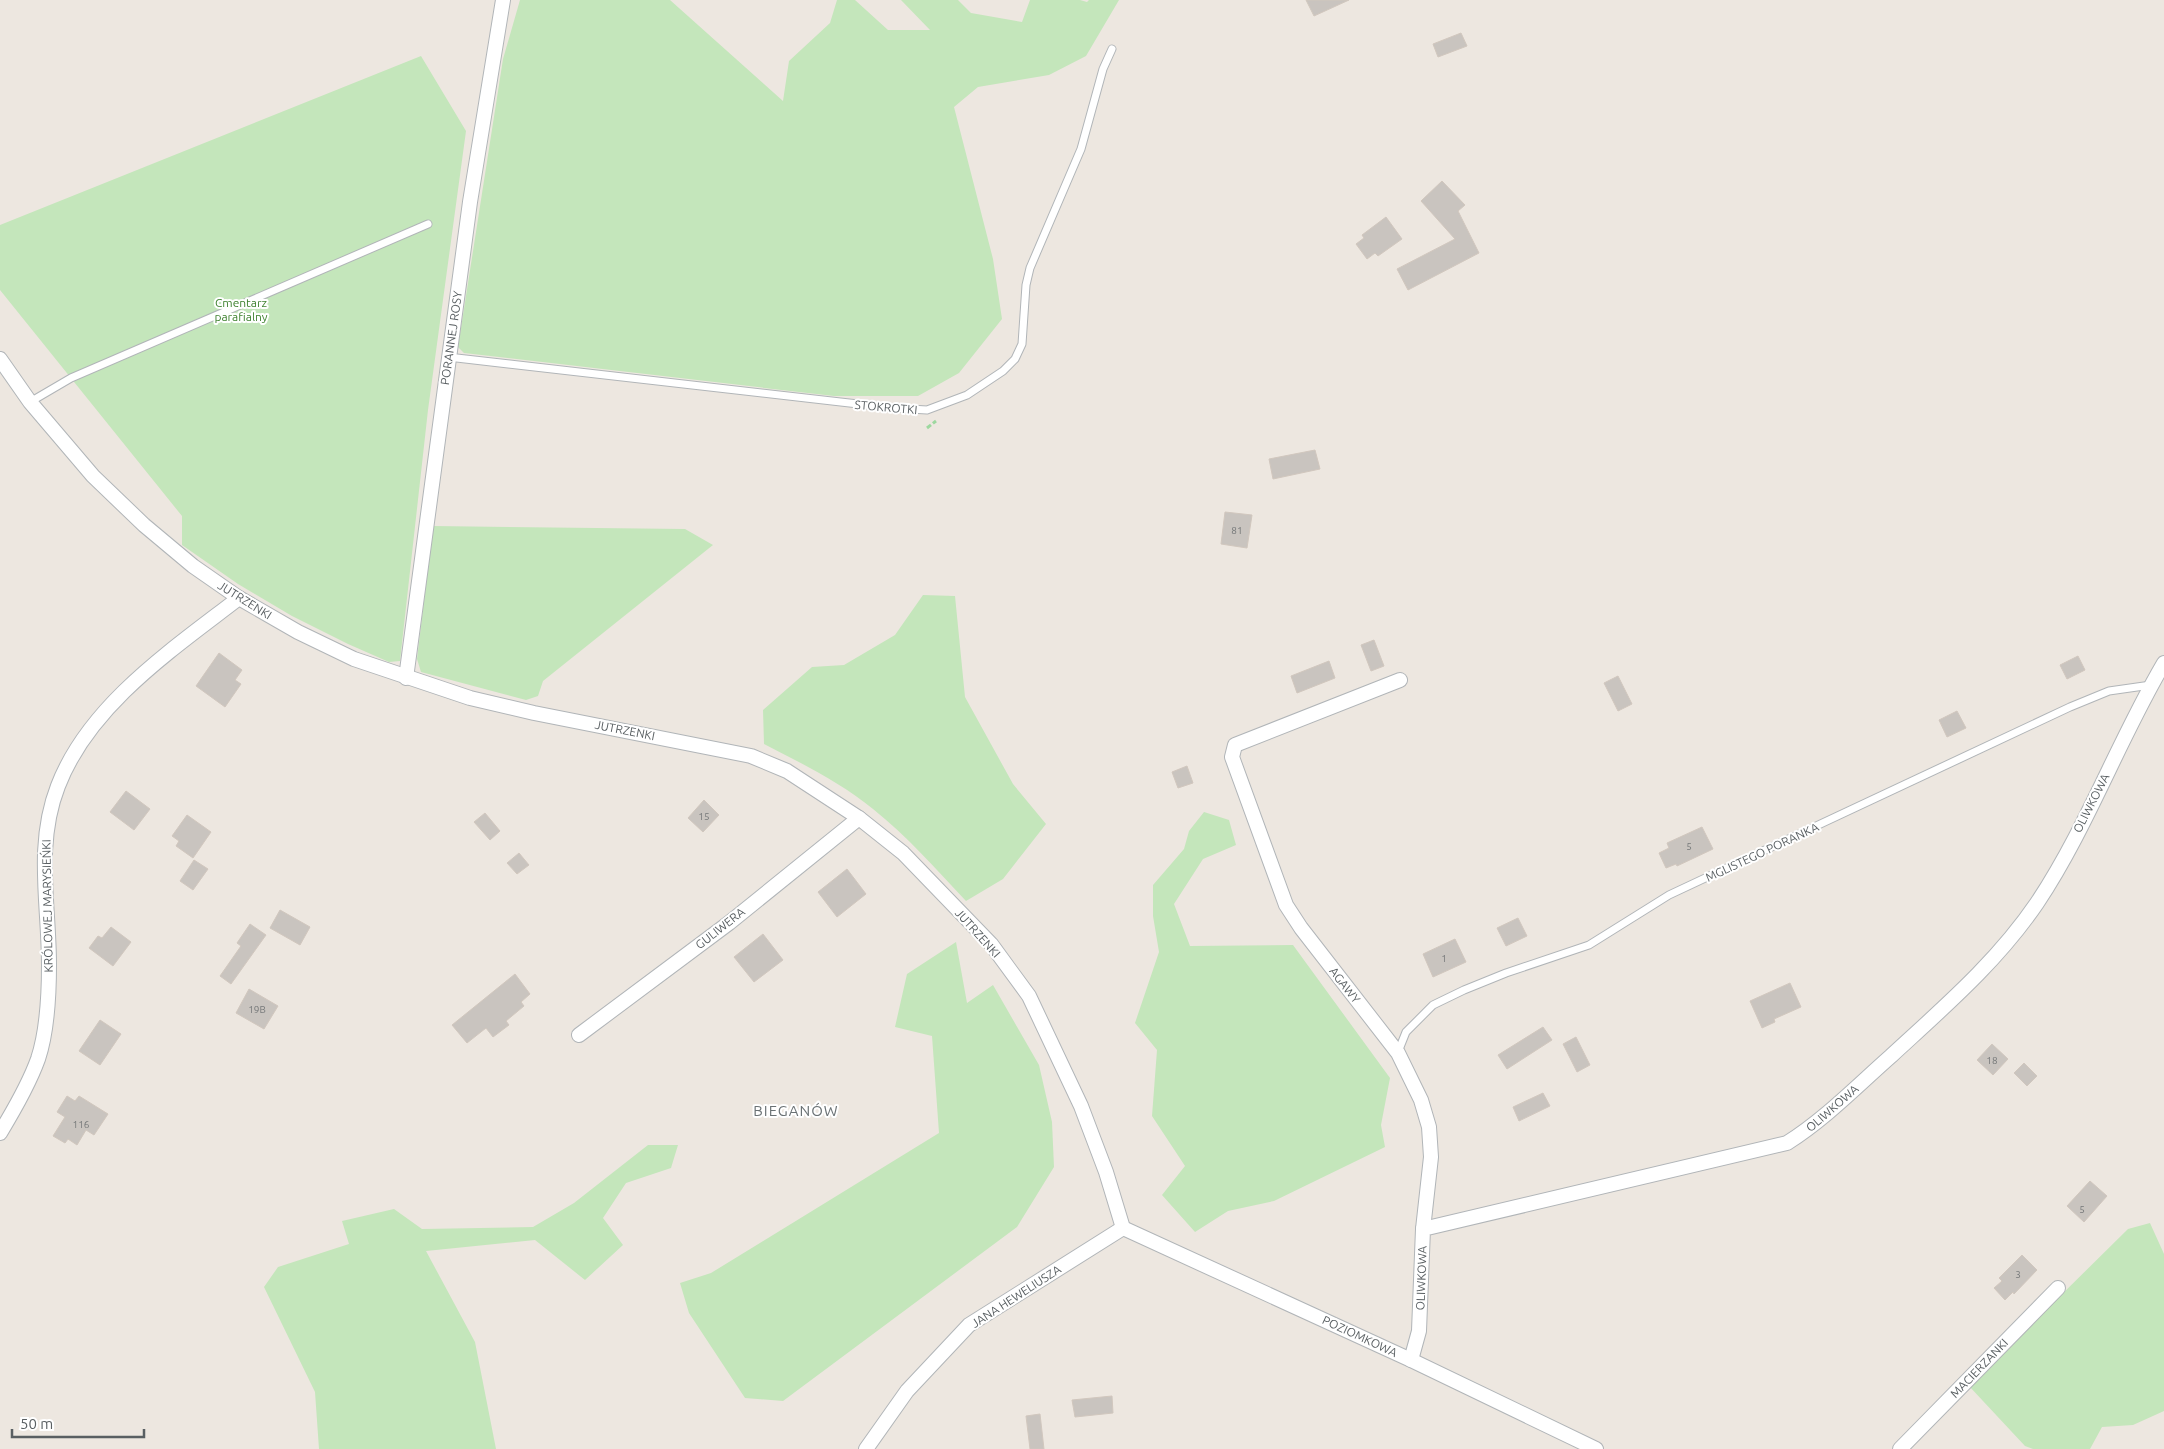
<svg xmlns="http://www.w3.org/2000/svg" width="2164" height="1449" viewBox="0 0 2164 1449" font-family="Ubuntu,sans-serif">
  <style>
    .green { fill: #c4e6bb }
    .building { fill: #c9c4bf; stroke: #d1c7be }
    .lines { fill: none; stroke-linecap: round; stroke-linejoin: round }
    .service-casing { stroke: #b1b5b8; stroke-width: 9 }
    .minor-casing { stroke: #b1b5b8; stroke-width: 16 }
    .path { stroke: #9dd89f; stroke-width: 3; stroke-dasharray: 5 2.5; stroke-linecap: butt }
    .service { stroke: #fff; stroke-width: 7 }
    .minor { stroke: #fff; stroke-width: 14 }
    .labels { text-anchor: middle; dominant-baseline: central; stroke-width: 4; stroke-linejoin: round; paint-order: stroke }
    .number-label { font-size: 10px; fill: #757879 }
    .park-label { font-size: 12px; fill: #3f8230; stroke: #fff }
    .street-label { font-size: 12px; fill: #595f62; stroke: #fff }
    .quarter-label { font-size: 15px; letter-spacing: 1px; fill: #6a7174; stroke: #fff }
  </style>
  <rect width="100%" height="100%" fill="#ede7e0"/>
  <g class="green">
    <path d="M520,0H670L783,101L789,61L830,23L837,0H855L888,30H930L901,0H958L971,13L1022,22L1030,0H1080L1087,2L1089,0H1119L1086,56L1049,75L978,87L954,107L993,259L1002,319L959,373L918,396H834L464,353L458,347L503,59Z"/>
    <path d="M421,56L466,131L428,410L400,661L389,662L348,644L292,616L238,584L182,545V516L0,290V225Z"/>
    <path d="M433,526L685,529L713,545L543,681L538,696L526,700L421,672L417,659Z"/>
    <path d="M923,595L955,596L965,697L1013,784L1046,824L1003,879L966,901C936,869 907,836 873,809C840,782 801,763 764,744L763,710L812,667L844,665L895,635Z"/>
    <path d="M1204,812L1229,820L1236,845L1203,859L1174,904L1190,946L1293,945L1390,1078L1381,1125L1385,1147L1274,1201L1228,1211L1195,1232L1162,1195L1185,1166L1152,1116L1157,1050L1135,1023L1159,952L1153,916V885L1184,849L1189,831Z"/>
    <path d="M956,942L967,1003L993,985L1039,1065L1052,1122L1054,1167L1017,1227L783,1401L745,1398L689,1313L680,1283L711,1273L939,1133L932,1036L895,1027L907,974Z"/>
    <path d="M648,1145H678L671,1168L626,1183L603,1218L623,1245L585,1280L535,1240L426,1251L475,1342L496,1449H319L315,1392L264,1287L278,1267L349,1244L342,1221L394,1209L422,1229L533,1227L574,1203Z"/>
    <path d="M2150,1223L2164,1254V1411L2133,1425L2102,1427L2090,1449H2033L2025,1446L1969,1386L2128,1229Z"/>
  </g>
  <g class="building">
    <path d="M1306,0H1349L1314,16Z"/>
    <path d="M1461,33L1467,46L1438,57L1433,44Z"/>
    <path d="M1442,181L1465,205L1458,211L1479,253L1408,290L1397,269L1455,239L1421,201Z"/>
    <path d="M1386,217L1402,239L1378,256L1375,253L1367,259L1356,244L1364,238L1362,235Z"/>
    <path d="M1315,450L1320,469L1273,479L1269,459Z"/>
    <path d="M1225,512L1252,515L1247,548L1221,544Z"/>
    <path d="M1374,640L1384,666L1371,671L1361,645Z"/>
    <path d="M219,653L242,670L235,680L241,684L225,707L196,686Z"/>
    <path d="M2078,656L2085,670L2067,679L2060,665Z"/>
    <path d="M1329,661L1335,678L1297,693L1291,676Z"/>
    <path d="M1618,676L1632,704L1618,711L1604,683Z"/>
    <path d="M1957,711L1966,728L1947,737L1939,720Z"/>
    <path d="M1187,766L1193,783L1178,788L1172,772Z"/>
    <path d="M126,791L150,809L134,830L110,812Z"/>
    <path d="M704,800L719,815L703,832L688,818Z"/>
    <path d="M485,813L500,831L490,840L474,822Z"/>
    <path d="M187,815L211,832L193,858L176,846L179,841L172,836Z"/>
    <path d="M1702,827L1713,849L1677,866L1676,864L1666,868L1659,853L1669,848L1667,843Z"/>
    <path d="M519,853L529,865L517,874L507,863Z"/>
    <path d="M194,860L208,869L193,890L180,881Z"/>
    <path d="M847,869L866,894L837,917L818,892Z"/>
    <path d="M280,910L310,927L300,945L270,928Z"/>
    <path d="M1518,918L1527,936L1506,946L1497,928Z"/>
    <path d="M250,924L266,935L231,984L220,976L241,946L237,943Z"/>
    <path d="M111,927L131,942L113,966L89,948L98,936L102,938Z"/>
    <path d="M763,934L783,960L754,982L734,957Z"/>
    <path d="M1455,939L1466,962L1433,977L1423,954Z"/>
    <path d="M515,974L530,994L521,1002L524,1006L506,1021L509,1025L493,1037L486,1028L467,1043L452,1025Z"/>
    <path d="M1790,983L1801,1007L1774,1019L1775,1022L1762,1028L1750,1001Z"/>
    <path d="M249,989L278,1006L264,1029L236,1013Z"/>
    <path d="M100,1020L121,1034L100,1065L79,1051Z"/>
    <path d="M1543,1027L1552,1040L1507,1069L1498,1055Z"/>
    <path d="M1576,1037L1590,1065L1577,1072L1563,1044Z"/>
    <path d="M1992,1044L2008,1059L1993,1075L1977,1060Z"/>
    <path d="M2024,1063L2037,1076L2027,1086L2014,1073Z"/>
    <path d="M1543,1093L1550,1106L1519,1121L1513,1107Z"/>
    <path d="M67,1096L75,1101L79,1096L108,1114L94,1135L86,1130L77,1145L68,1139L65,1143L53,1136L65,1117L57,1112Z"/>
    <path d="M2090,1181L2107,1196L2084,1222L2067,1206Z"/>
    <path d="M2022,1255L2037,1270L2014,1294L2013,1292L2005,1300L1994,1288L2002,1281L1999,1278Z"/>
    <path d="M1112,1396L1113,1413L1075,1417L1072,1400Z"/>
    <path d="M1040,1414L1044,1449H1030L1026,1416Z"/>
  </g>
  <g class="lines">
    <g class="service-casing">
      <g id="service">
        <path d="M448,357L893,408L927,410L967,395L1003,371L1015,359L1022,344L1026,285L1030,268L1081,149L1103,69L1112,49"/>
        <path d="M30,402L71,378L428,224"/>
        <path d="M1398,1052L1406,1032L1433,1005L1464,990L1506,973L1589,945L1669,895L2070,707L2109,691L2151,685"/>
      </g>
    </g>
    <g class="minor-casing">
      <g id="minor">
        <path d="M0,359L30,402L93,476L144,525L193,566L239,598L298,632L354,659L470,698L534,713L751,756L787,771L859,818L903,853L961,913L991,944L1029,996L1081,1106L1106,1172L1123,1228"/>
        <path d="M406,678L470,202L503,0"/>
        <path d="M1400,680L1235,745L1232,757L1286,905L1301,928L1398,1053L1421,1100L1429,1127L1431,1157L1423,1229"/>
        <path d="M579,1035L729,923L859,818"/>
        <path d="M0,1133C14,1110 29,1084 38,1059C47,1032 49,993 49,965C49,904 35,845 58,786C89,705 173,649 239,598"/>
        <path d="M1123,1228L1411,1360L1596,1449"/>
        <path d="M1411,1360L1419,1331L1423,1229L1787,1143C1825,1119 1857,1086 1891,1056C1943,1008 1997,962 2037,903C2087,828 2118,741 2164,663"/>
        <path d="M866,1449L907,1391L969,1325L1123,1228"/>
        <path d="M1900,1449L2058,1288"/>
      </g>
    </g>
    <path class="path" d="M927,428L936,421"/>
    <use href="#service" class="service"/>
    <use href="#minor" class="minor"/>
  </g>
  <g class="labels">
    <g class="number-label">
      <text x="1237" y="530">81</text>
      <text x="704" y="816">15</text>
      <text x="1689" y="846">5</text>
      <text x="1444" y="958">1</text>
      <text x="257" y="1009">19B</text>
      <text x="1992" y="1060">18</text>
      <text x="81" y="1124">116</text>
      <text x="2082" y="1209">5</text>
      <text x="2018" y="1274">3</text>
    </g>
    <g class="park-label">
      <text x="241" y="302">Cmentarz<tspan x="241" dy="14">parafialny</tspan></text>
    </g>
    <g class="street-label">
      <text transform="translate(451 338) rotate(-82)">PORANNEJ ROSY</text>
      <text transform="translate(886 407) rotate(5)">STOKROTKI</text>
      <text transform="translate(245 600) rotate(32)">JUTRZENKI</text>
      <text transform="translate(625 730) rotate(11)">JUTRZENKI</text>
      <text transform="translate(2091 803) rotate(-63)">OLIWKOWA</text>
      <text transform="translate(1762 852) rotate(-25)">MGLISTEGO PORANKA</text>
      <text transform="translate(47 906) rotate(-91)">KRÓLOWEJ MARYSIEŃKI</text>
      <text transform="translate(720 928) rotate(-38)">GULIWERA</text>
      <text transform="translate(978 933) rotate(48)">JUTRZENKI</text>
      <text transform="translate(1345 985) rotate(52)">AGAWY</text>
      <text transform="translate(1832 1108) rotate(-41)">OLIWKOWA</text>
      <text transform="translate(1421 1278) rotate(-88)">OLIWKOWA</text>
      <text transform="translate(1016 1296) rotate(-33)">JANA HEWELIUSZA</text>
      <text transform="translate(1360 1336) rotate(25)">POZIOMKOWA</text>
      <text transform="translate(1979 1368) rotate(-46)">MACIERZANKI</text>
    </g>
    <g class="quarter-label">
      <text x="796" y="1110">BIEGANÓW</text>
    </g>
  </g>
  <path d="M12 1429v8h132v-8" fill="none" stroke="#595f62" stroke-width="2.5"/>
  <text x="20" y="1429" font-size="15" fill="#595f62" stroke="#ffffff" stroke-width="4" paint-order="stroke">50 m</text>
</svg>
